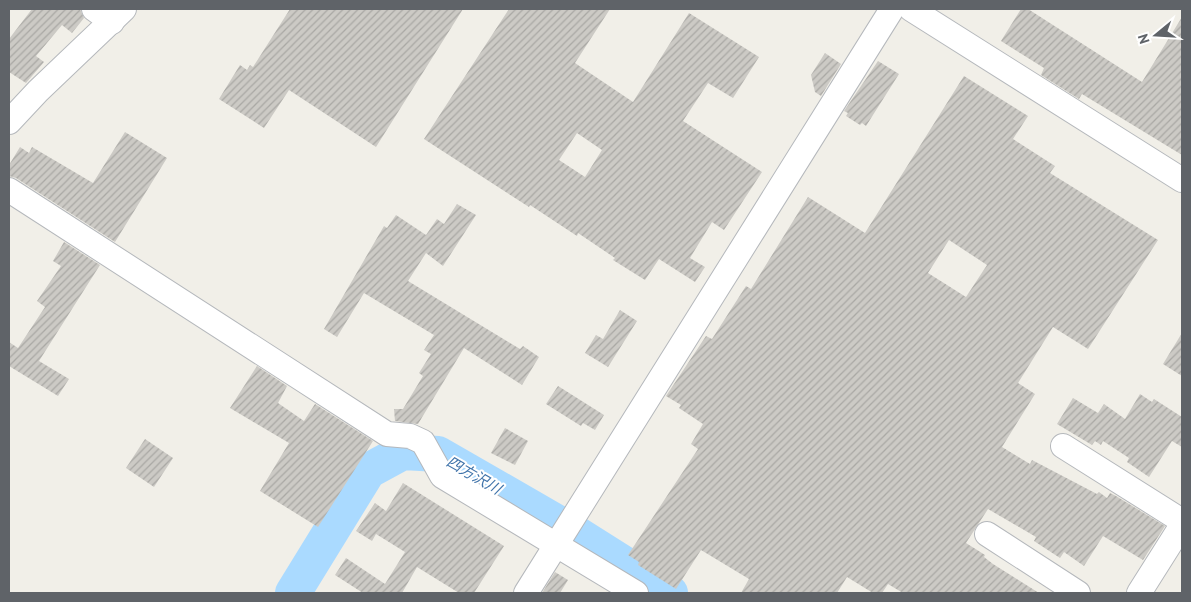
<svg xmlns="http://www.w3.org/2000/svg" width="1191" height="602" viewBox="0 0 1191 602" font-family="'PT Sans','Noto Sans JP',sans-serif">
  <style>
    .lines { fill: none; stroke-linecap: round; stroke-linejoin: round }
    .river { stroke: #aadaff; stroke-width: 36 }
    .building { fill: url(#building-hatch); fill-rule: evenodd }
    .minor-casing { stroke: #b5b8bc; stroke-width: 26 }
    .minor { stroke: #fff; stroke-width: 24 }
    .labels { text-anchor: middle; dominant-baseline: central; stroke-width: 4; stroke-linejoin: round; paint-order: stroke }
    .water-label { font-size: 15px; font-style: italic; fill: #4174aa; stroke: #fff }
  </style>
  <defs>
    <pattern id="building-hatch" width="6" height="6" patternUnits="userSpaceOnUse" patternTransform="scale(1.25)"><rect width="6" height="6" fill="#cccac5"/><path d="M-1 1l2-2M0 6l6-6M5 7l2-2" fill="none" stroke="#a9a8a4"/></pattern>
  </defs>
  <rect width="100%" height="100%" fill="#f1efe8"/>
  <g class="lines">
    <path class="river" d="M293,593L368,471L403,452L438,454L575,533L670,593"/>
  </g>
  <g class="building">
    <path d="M32,9H80L84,18L72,33L62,25L36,56L44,62L26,83L9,72V39Z"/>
    <path d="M290,9H463L376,147L289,90L264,128L219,99L240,65L247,70L250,65L253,67Z"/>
    <path d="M509,9H610L575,63L633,102L689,13L759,57L733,98L708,83L683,121L762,172L724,230L712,222L690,258L705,267L695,282L659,259L645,280L613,260L615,258L578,233L577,236L530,205L529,207L424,139ZM577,133L602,150L585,177L559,160Z"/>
    <path d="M1021,9H1028L1142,82L1182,17V155L1082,94L1079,99L1041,75L1044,68L1001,41Z"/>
    <path d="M825,53L841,64L821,96L815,92L811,75Z"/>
    <path d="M878,61L899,74L866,126L862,123L860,125L846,116L848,113L844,111Z"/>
    <path d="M964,76L1028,116L1013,139L1055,166L1050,173L1158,240L1088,349L1053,327L1018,383L1035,394L1002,447L1030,464L1032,460L1097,494L1099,492L1107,498L1110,493L1116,496L1165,526L1143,560L1103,536L1084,566L1064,552L1060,558L1034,541L1036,537L988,509L966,543L985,555L984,557L993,564L1039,593H903L888,584L882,593H873L847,577L837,593H741L749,579L701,550L676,589L638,565L639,562L628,555L698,449L691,444L703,424L679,408L681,405L666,396L706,336L712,339L746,286L751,289L808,197L865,233ZM949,240L987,265L966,297L928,273Z"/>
    <path d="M125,132L167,158L115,242L16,178L9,176V165L20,147L29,153L32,147L93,183Z"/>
    <path d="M457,204L476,215L443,266L426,253L408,281L520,349L523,346L539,357L522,385L464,348L418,424L395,421L394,409H403L423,376L419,373L431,354L424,350L434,335L364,293L337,337L324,329L384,226L387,228L396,215L426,235L437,219L444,224Z"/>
    <path d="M64,242L100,265L39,361L69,379L58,396L9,366V342L18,348L45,307L37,301L61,266L53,261Z"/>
    <path d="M620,310L637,321L608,367L585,353L596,335L603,339Z"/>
    <path d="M1182,333V376L1163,364Z"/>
    <path d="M257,366L287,386L278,403L304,421L315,404L373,441L318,527L260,491L289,443L230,408Z"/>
    <path d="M558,386L604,415L595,430L583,423L581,426L546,404Z"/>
    <path d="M1140,394L1152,402L1154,399L1182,417V447L1172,441L1149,477L1127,462L1129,458L1103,441L1101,445L1095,441L1092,445L1057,424L1073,398L1098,413L1104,404L1125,419Z"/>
    <path d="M505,428L528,441L515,465L491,453Z"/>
    <path d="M145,439L173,458L154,487L126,468Z"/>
    <path d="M403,483L504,546L474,593H459L417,567L402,593H363L335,575L346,558L385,584L405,552L376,534L372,541L356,531L375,503L386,511Z"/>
    <path d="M555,572L568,580L560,593H542Z"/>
  </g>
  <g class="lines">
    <g class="minor-casing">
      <g id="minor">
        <path d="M94,9L112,22"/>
        <path d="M911,9L1182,180"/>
        <path d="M9,122L38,91L124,9"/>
        <path d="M9,190L387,434L410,436L423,442L442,476L636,593"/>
        <path d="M1063,446L1182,521"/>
        <path d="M987,534L1078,593"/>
        <path d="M526,593L892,9"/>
        <path d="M1139,593L1182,525"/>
      </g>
    </g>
    <use href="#minor" class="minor"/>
  </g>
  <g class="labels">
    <g class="water-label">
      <text transform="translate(474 475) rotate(30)">四方沢川</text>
    </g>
  </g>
  <rect width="1191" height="602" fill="none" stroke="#5f6368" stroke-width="20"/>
  <g transform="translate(1156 35) rotate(252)" stroke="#ffffff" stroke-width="4" paint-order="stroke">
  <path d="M0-4L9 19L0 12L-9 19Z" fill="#5f6368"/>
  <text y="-8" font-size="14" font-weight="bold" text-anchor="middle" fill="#5f6368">N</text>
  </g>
</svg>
